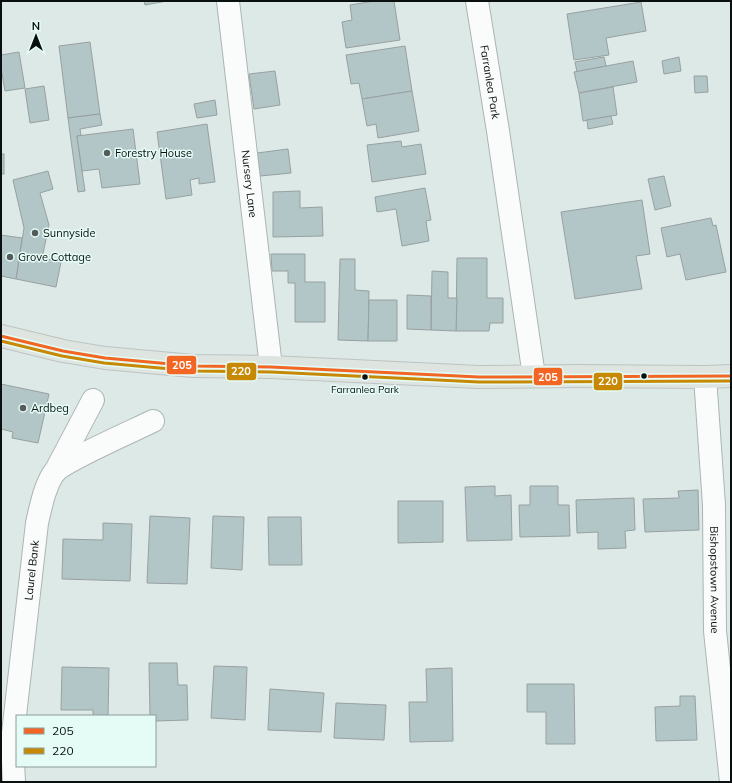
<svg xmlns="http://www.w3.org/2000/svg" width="732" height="783" viewBox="0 0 732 783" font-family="Mulish,sans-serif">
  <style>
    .building { fill: #b2c6c7; stroke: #98a0a0 }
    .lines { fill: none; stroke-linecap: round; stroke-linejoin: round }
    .minor-casing { stroke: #abb5b2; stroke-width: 24 }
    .major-casing { stroke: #bdc3c2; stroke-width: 24 }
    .minor { stroke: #fafcfb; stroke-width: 22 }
    .major { stroke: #dee5e0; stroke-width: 22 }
    .bus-1-casing { stroke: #e5fcf6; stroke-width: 6 }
    .bus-2-casing { stroke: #e5fcf6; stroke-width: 6 }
    .bus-1 { stroke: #f26522; stroke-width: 3 }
    .bus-2 { stroke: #c78803; stroke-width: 3 }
    .poi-dot { fill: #535c5a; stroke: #e5fcf6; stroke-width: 1.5 }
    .bus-dot { fill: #09100f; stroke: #e5fcf6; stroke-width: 1.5 }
    .labels { text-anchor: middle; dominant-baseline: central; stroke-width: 3; stroke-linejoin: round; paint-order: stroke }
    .bus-label { font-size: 10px; fill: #09100f; stroke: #e5fcf6 }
    .street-label { font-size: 11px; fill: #09100f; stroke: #e5fcf6 }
    .poi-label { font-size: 11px; fill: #09100f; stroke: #e5fcf6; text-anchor: start }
    .line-badge { stroke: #e5fcf6; stroke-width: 1.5 }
    .badge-label { font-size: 11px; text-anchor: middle; font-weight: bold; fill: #fff }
  </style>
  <rect width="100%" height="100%" fill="#dde9e6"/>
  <g class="building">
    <path d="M144,1H167L145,5Z"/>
    <path d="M374,1H394L400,40L346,48L342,22L352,20L350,5Z"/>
    <path d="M641,2L646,31L606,38L609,55L574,60L567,14Z"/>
    <path d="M90,42L100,114L68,118L59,46Z"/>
    <path d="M405,46L412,91L362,99L359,83L351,84L346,55Z"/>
    <path d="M19,52L25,88L5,91L1,68V55Z"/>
    <path d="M604,57L606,66L577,72L575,62Z"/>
    <path d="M679,57L681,71L664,74L662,61Z"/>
    <path d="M633,61L637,82L579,93L574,72Z"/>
    <path d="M275,71L280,105L254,109L249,74Z"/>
    <path d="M694,76H707L708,92L695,93Z"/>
    <path d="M44,86L49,120L30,123L25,89Z"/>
    <path d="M613,87L617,115L583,121L579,93Z"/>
    <path d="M412,91L419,131L378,138L376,124L367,126L362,99Z"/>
    <path d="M215,100L217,115L197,118L194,104Z"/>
    <path d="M100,114L102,125L80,129L81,136H77L85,191L78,192L68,118Z"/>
    <path d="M611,116L613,124L588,129L587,120Z"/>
    <path d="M207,124L215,182L199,184V178L190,180L192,195L166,199L157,132Z"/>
    <path d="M133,129L140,184L102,188L99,169L82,171L77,136Z"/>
    <path d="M401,141L402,147L421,144L426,174L372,182L367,145Z"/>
    <path d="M288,149L291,173L260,176L257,153Z"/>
    <rect x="1" y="154" width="3" height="20"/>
    <path d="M48,171L53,189L40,193L49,225L42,258L61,262L56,287L16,279L24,228L13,180Z"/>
    <path d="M664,176L671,206L655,210L648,179Z"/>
    <path d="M425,188L431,220L426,221L429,241L402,246L396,209L377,212L375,197Z"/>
    <path d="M300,191V208L322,207L323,236L273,237V192Z"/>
    <path d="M642,200L650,254L636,256L642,289L575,299L561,212Z"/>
    <path d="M711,218L713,226L716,225L726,272L686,280L680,254L667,257L661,228Z"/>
    <path d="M1,235L22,238L16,279L1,276Z"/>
    <path d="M271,254H305V282H325V322H295V283H288V271H272Z"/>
    <path d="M457,258H487V298H503V323H490L489,331H456Z"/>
    <path d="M340,259H355V290L369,291L368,341L338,340Z"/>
    <path d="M432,271L448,272V298H457L456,331L431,330Z"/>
    <path d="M407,295L431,296V330L407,329Z"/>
    <path d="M369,300H397V341H368Z"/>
    <path d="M1,384L49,394L38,443L12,438L13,432L1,429Z"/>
    <path d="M495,486V496L511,495L512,540L467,541L465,487Z"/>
    <path d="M530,486H558V505H569L570,536L520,537L519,505H530Z"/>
    <path d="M698,490L699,530L645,532L643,499L679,498L678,491Z"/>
    <path d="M634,498L635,530L625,531L626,548L598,549V532L577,533L576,500Z"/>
    <path d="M398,501H443V542L398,543Z"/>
    <path d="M150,516L190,518L187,584L147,583Z"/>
    <path d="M213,516L244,517L242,570L211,568Z"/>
    <path d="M268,517H301L302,565H269Z"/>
    <path d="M103,523L132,524L130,581L62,579L63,539L103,540Z"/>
    <path d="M149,663H177L178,685H187L188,720L155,721V716H150Z"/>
    <path d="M214,666L247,667L245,720L211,718Z"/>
    <path d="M62,667L109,668L108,716H93V710H61Z"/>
    <path d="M452,668L453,741L410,742L409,702H427L426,669Z"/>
    <path d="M527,684H574L575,744H546V712H527Z"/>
    <path d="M270,689L324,693L321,732L268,730Z"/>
    <path d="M680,696H695L697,740L656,741L655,707L680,706Z"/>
    <path d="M336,703L386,705L384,740L334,738Z"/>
  </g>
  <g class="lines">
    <g class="minor-casing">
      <g id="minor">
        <path id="s1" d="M228,1L271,367"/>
        <path id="s2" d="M477,1L498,131L534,376"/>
        <path id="s3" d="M705,377L714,505L715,631L731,782"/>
        <path d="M55,472L93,400"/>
        <path id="s4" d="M14,782L12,742L37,523C41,506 44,489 53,474C61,462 135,430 153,421"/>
      </g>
    </g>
    <g class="major-casing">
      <path id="major" d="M1,336L63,351L105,358L193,366L271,367L479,377L576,376L705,377L731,376"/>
    </g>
    <use href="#minor" class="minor"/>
    <use href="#major" class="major"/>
    <g class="bus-1-casing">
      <path id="bus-1" d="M1,336L63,351L105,358L193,366L271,367L479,377L731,376"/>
    </g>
    <g class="bus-2-casing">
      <path id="bus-2" d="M1,341L62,356L104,363L193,371L271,372L479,382L731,381"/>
    </g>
    <use href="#bus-1" class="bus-1"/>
    <use href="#bus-2" class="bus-2"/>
  </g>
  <g class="poi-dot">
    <circle cx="107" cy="153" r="4"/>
    <circle cx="35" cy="233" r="4"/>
    <circle cx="10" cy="257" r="4"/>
    <circle cx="23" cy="408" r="4"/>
  </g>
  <g class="bus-dot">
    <circle cx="644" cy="376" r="3.5"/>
    <circle cx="365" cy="377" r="3.5"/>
  </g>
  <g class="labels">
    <g class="bus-label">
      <text x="365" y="389">Farranlea Park</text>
    </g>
    <g class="street-label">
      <text stroke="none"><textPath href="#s2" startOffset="82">Farranlea Park</textPath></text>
      <text stroke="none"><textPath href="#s1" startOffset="184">Nursery Lane</textPath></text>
      <text stroke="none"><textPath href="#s4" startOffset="213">Laurel Bank</textPath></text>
      <text stroke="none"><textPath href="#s3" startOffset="203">Bishopstown Avenue</textPath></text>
    </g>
    <g class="poi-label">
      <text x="115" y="153">Forestry House</text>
      <text x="43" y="233">Sunnyside</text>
      <text x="18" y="257">Grove Cottage</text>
      <text x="31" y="408">Ardbeg</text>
    </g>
  </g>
  <g class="line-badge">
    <rect x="166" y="355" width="31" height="20" rx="4" fill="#f26522"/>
    <rect x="226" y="362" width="31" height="19" rx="4" fill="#c78803"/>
    <rect x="533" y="367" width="30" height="19" rx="4" fill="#f26522"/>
    <rect x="593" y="372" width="30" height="19" rx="4" fill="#c78803"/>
  </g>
  <g class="badge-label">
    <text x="182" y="369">205</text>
    <text x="241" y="375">220</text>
    <text x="548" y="381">205</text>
    <text x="608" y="385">220</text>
  </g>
  <rect width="732" height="783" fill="none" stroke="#09100f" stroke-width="4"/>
  <rect x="16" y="715" width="140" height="52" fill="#e5fcf6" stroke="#8d9e9a"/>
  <rect x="24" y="728" width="20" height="6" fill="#f26522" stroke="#8d9e9a"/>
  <text x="52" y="735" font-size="12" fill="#09100f">205</text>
  <rect x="24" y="748" width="20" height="6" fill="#c78803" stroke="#8d9e9a"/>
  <text x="52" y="755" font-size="12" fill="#09100f">220</text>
  <g transform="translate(36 36)" stroke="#e5fcf6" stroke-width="3" paint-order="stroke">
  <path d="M0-3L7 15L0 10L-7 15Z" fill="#09100f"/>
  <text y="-6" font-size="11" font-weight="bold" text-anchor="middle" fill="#09100f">N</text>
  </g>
</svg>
